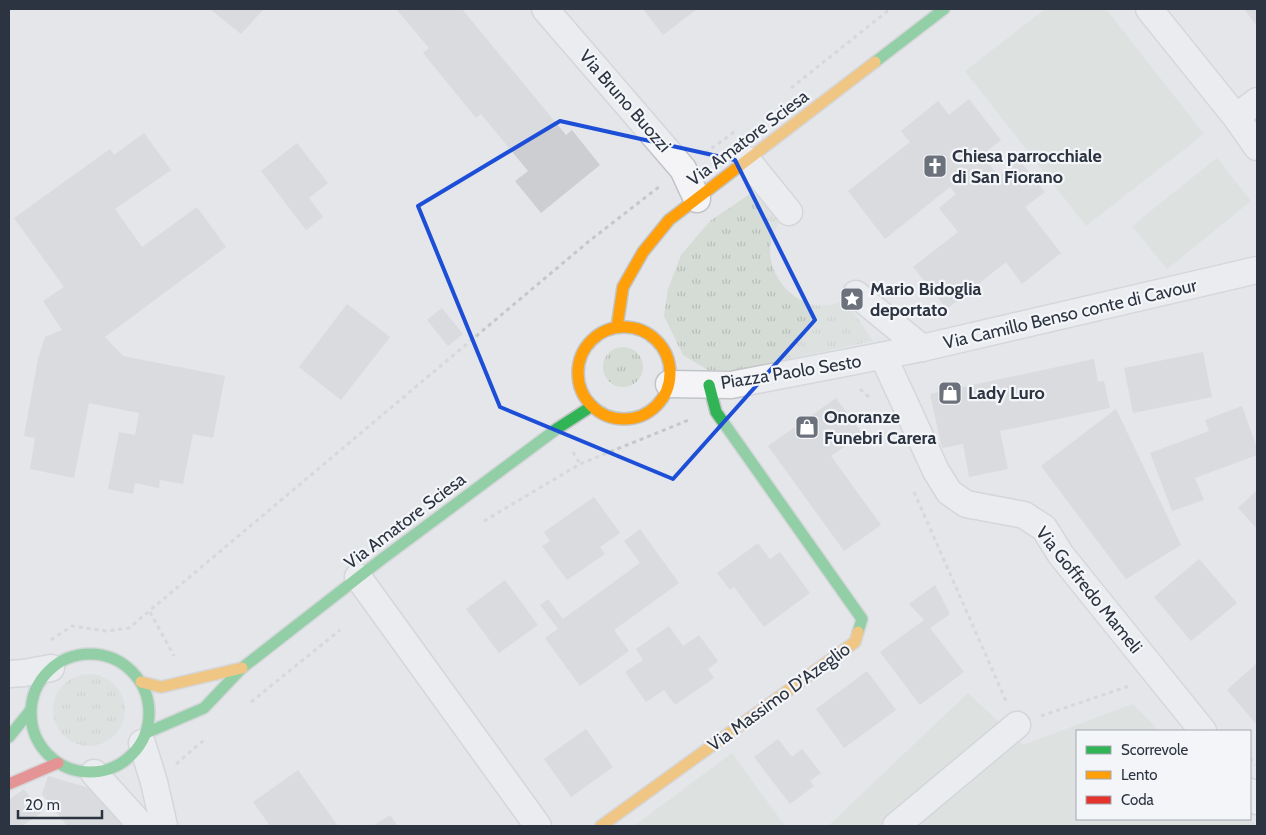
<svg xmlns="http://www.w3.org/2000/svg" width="1266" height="835" viewBox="0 0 1266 835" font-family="Cabin,sans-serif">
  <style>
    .grass { fill: url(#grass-tufts) }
    .garden { fill: #d5dcd5 }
    .building { fill: #cdced1 }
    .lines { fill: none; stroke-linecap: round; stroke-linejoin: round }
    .street-casing { stroke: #c2c4c7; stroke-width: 29 }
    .fast-casing { stroke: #c2c4c7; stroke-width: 14 }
    .slow-casing { stroke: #c2c4c7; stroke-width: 14 }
    .jam-casing { stroke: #c2c4c7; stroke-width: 14 }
    .path { stroke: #c5c7c9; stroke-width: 3; stroke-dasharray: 4 4; stroke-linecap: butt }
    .street { stroke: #f4f4f6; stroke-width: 26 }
    .fast { stroke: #30b455; stroke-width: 11 }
    .slow { stroke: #ff9f0a; stroke-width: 11 }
    .jam { stroke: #e5322d; stroke-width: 11 }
    .marked { fill: none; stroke: #1d4ed8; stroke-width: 4; stroke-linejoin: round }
    .labels { text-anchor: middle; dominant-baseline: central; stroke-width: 4.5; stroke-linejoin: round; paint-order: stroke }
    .street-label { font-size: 18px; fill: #2c3441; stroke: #f3f5f8 }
    .poi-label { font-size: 18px; font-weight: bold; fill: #2c3441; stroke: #f3f5f8; text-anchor: start }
  </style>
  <defs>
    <pattern id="grass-tufts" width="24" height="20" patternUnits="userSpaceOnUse" patternTransform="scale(1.25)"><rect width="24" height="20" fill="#d5dcd5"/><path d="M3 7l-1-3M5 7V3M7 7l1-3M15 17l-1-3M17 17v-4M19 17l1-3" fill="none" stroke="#b7bdb8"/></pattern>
  </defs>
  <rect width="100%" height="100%" fill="#e4e6e9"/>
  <g class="grass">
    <path d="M753,192L781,221C747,262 799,325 845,300L873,341L735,370H708L683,355L664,316L668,289L681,255L710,221Z"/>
    <circle cx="623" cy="367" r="20"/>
    <circle cx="89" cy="710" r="36"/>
  </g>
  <g class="garden">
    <path d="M1045,9H1106L1204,134L1086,226L965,71Z"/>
    <path d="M1217,158L1251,201L1167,269L1132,226Z"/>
    <path d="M968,693L1023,745L1133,704L1159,731H1077V819L1250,818L1256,826H828Z"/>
    <path d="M732,753L785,826H634Z"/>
  </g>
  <g class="building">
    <path d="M210,9H264L241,34Z"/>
    <path d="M396,9H462L566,135L572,130L600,165L541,213L515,181L528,171L481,114L476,118L423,53L429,48Z"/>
    <path d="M643,9H697L663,35Z"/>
    <path d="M1244,9H1257V26Z"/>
    <path d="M969,99L1001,140L982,155L999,177L1019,160L1045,192L1025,207L1061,253L1022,284L1006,262L947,309L913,267L958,232L939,208L956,194L950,187L885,239L848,191L910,142L901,131L938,101L949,115Z"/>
    <path d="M144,133L171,170L115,209L142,247L197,207L226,247L105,337L123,356L225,376L213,438L193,434L183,484L160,480L159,488L135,483L133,494L108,489L119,432L135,435L139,413L89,403L74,478L30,469L35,438L24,436L38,359L45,337L62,330L43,301L64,287L14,218L110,149L114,155Z"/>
    <path d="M297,143L328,183L309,198L323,217L306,230L261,171Z"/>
    <path d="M347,304L390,337L341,400L299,367Z"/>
    <path d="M442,308L463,334L448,346L427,320Z"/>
    <path d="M1203,352L1212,397L1133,413L1124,368Z"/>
    <path d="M1094,359L1098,382L1104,381L1110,408L1000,431L1008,469L969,477L963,444L942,448L930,394Z"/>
    <path d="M836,398L863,434L831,456L881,525L844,551L768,446Z"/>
    <path d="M1242,406L1257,448V455L1195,478L1204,500L1172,511L1150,453L1209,431L1205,420Z"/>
    <path d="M1116,409L1181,545L1126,579L1041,466Z"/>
    <path d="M1257,490V529L1238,508Z"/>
    <path d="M594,497L620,533L600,547L605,554L567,580L542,546L550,541L544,532Z"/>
    <path d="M640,529L679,583L614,630L629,651L580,686L545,638L558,629L540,605L548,599L563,619L640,563L624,541Z"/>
    <path d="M758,543L770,559L780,552L810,593L764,627L734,587L730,590L717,573Z"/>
    <path d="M1199,559L1237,603L1191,641L1154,597Z"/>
    <path d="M505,580L538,625L499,653L466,609Z"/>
    <path d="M935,585L950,614L930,628L964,672L920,705L880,652L924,620L909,604Z"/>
    <path d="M669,626L683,646L699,635L718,661L708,669L714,678L675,705L664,690L646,702L625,672L643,660L636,649Z"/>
    <path d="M1257,663V725L1227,690Z"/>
    <path d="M867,671L896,710L844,748L816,709Z"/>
    <path d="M586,729L613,767L571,797L544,759Z"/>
    <path d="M778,739L792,757L802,749L821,773L810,781L814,786L790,804L754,757Z"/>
    <path d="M298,770L338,826H270L253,802Z"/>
    <path d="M48,776L96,790L123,826H67L42,794Z"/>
    <path d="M24,789L41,813L22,826H9V800Z"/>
    <path d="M390,815L398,826H373Z"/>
  </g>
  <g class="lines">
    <g class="street-casing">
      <g id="street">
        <path d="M545,9L683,169L697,199"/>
        <path d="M1149,9L1236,117L1257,147"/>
        <path d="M1236,117L1257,101"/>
        <path d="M747,160L789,212"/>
        <path d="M856,294L922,348"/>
        <path d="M883,356L936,471L949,492L966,504L1024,515L1044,528L1061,555L1203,731"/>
        <path d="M669,384L731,385L922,348L1257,270"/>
        <path d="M358,577L538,826"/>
        <path d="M9,674L24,673L51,668"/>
        <path d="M142,743L154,782L164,826"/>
        <path d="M94,773L142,826"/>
        <path d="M1250,792L1257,801"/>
        <path d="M896,826L1017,725"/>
      </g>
    </g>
    <g class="fast-casing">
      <g id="fast">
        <path d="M875,62L944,9"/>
        <path d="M709,385L716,412L862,619L858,632"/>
        <circle cx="90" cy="713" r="59"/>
        <path d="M146,733L204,708L242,668L382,559L558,428L592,406"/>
        <path d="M9,737L30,711"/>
      </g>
    </g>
    <g class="slow-casing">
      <g id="slow">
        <path d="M617,327L623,287L643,252L669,220L875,62"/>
        <circle cx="624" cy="373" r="46"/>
        <path d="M141,682L161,687L242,668"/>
        <path d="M601,826L855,642L858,632"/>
      </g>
    </g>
    <g class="jam-casing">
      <path id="jam" d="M9,784L58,763"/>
    </g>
    <g class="path">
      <path d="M791,88L890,9"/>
      <path d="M705,153L737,130"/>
      <path d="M860,389L870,398"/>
      <path d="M573,452L580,464"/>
      <path d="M914,492L1006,701"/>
      <path d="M484,521L580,464L691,419"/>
      <path d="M150,612L174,656"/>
      <path d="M51,640L72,626L106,631L129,628L588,242L660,186"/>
      <path d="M251,702L340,630"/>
      <path d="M1041,716L1132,685"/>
      <path d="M1250,758L1255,765"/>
      <path d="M176,764L204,740"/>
    </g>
    <use href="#street" class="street"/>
    <use href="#fast" class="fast"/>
    <use href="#slow" class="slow"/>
    <use href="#jam" class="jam"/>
  </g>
  <path d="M0 0H1266V835H0ZM560,121L735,160L815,320L673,479L500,407L418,206Z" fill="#e4e6e9" fill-opacity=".55" fill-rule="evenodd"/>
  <path class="marked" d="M560,121L735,160L815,320L673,479L500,407L418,206Z"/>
  <defs>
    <g id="church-square" transform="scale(1.25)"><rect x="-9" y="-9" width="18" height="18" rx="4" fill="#6c727c" stroke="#f3f5f8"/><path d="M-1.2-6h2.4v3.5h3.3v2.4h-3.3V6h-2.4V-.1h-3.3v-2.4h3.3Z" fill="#fff"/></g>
    <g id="sight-square" transform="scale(1.25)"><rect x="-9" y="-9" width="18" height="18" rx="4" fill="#6c727c" stroke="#f3f5f8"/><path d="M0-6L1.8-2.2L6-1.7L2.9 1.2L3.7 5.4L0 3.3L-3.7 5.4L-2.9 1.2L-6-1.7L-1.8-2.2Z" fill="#fff"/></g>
    <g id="shop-square" transform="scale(1.25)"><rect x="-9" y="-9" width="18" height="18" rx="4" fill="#6c727c" stroke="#f3f5f8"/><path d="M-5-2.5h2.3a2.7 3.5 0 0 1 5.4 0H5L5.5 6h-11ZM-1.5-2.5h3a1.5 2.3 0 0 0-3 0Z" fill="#fff"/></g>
  </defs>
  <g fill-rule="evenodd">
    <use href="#church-square" x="935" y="166"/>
    <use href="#sight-square" x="852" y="299"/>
    <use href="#shop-square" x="950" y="393"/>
    <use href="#shop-square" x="807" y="427"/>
  </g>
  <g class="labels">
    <g class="street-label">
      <text transform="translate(625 101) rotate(49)">Via Bruno Buozzi</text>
      <text transform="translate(748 138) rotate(-37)">Via Amatore Sciesa</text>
      <text transform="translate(1070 314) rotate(-13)">Via Camillo Benso conte di Cavour</text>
      <text transform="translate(791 372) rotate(-9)">Piazza Paolo Sesto</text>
      <text transform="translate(405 521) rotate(-37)">Via Amatore Sciesa</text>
      <text transform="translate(1089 590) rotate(51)">Via Goffredo Mameli</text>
      <text transform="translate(779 697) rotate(-36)">Via Massimo D'Azeglio</text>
    </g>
    <g class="poi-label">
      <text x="952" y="156">Chiesa parrocchiale<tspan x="952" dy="21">di San Fiorano</tspan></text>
      <text x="870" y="289">Mario Bidoglia<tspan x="870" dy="21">deportato</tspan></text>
      <text x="968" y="393">Lady Luro</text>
      <text x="824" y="417">Onoranze<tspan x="824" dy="21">Funebri Carera</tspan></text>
    </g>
  </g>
  <rect width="1266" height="835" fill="none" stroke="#2c3441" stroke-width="20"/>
  <rect x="1076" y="730" width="175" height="90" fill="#f3f5f8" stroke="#a3a8af"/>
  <rect x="1086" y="746" width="25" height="8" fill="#30b455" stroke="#a3a8af"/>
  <text x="1121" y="755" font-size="15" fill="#2c3441">Scorrevole</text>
  <rect x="1086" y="771" width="25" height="8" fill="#ff9f0a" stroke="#a3a8af"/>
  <text x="1121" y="780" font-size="15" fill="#2c3441">Lento</text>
  <rect x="1086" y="796" width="25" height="8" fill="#e5322d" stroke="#a3a8af"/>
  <text x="1121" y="805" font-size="15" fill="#2c3441">Coda</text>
  <path d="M18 810v8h84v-8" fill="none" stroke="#2c3441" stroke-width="2.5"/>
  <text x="25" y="810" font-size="15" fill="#2c3441" stroke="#f3f5f8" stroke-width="4" paint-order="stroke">20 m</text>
</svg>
